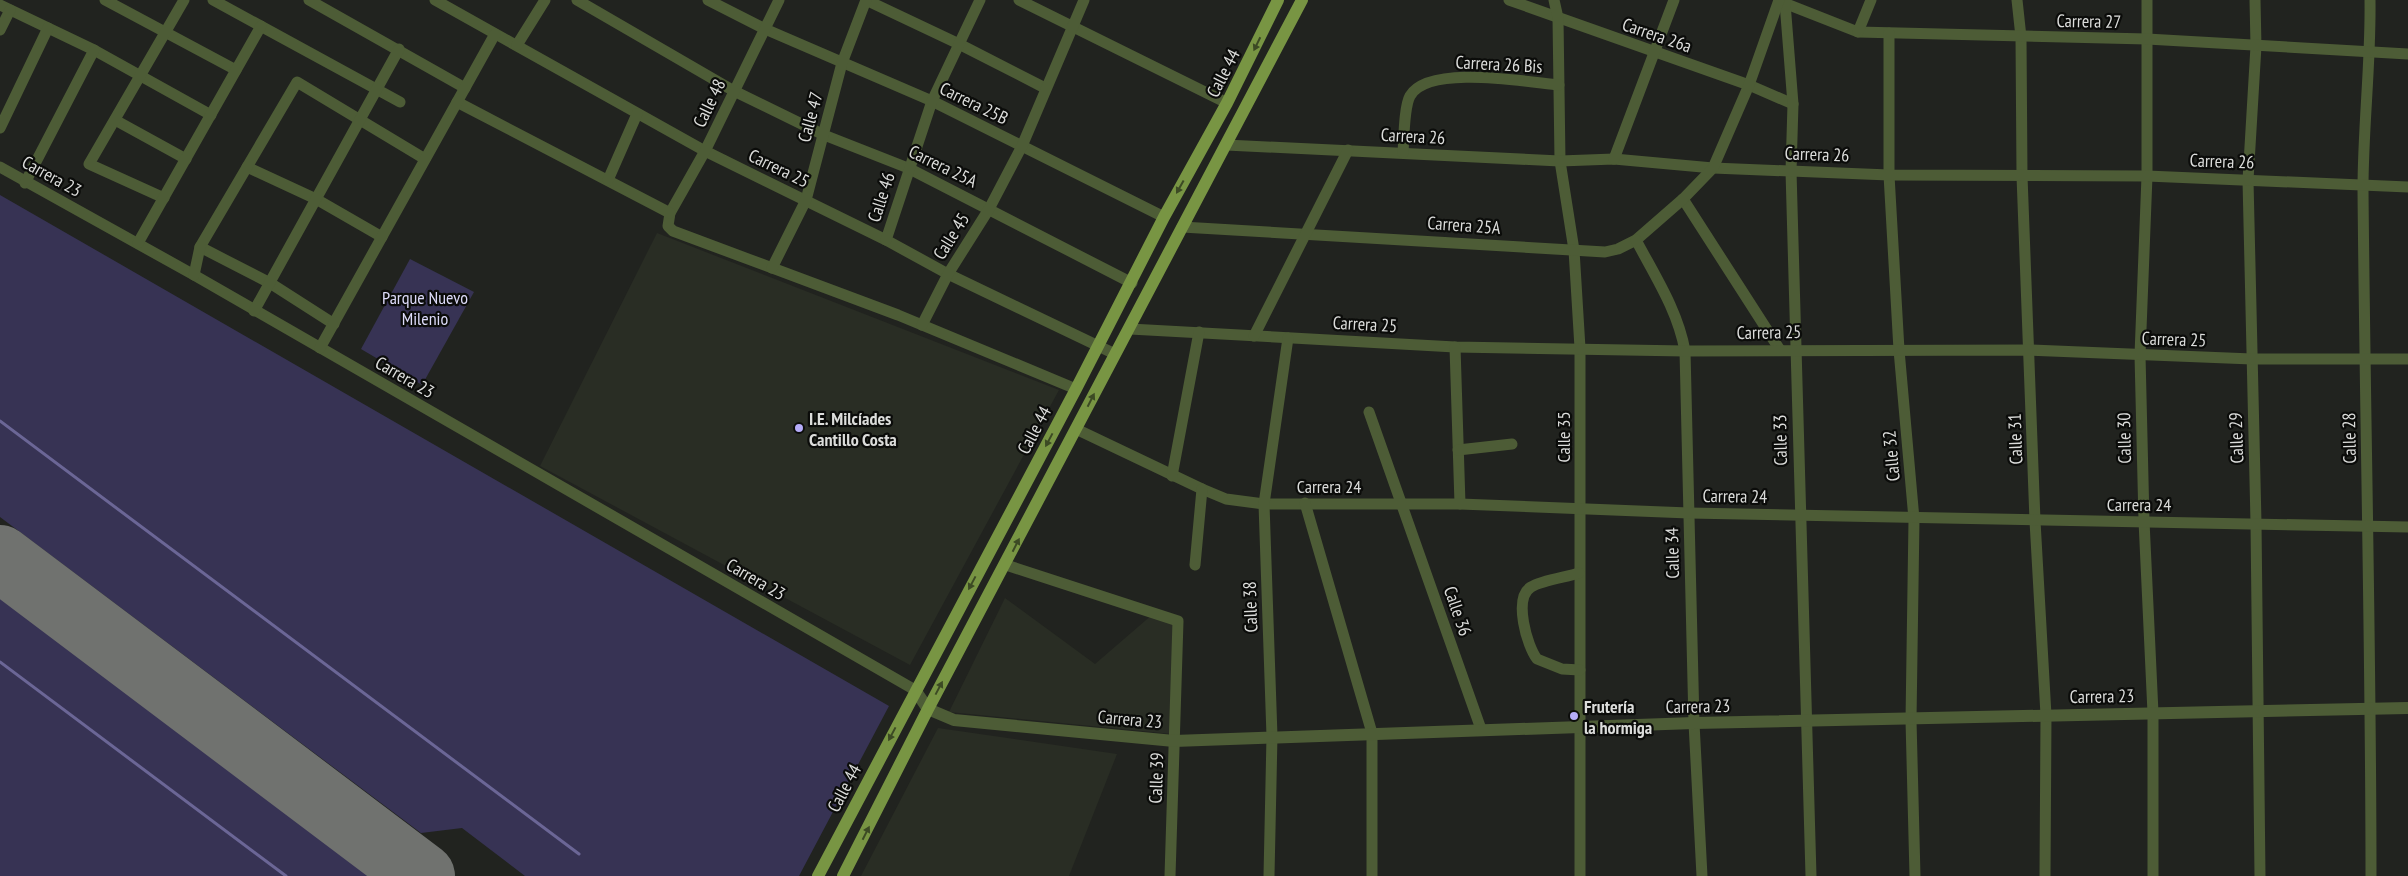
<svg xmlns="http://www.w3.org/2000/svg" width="2408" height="876" viewBox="0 0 2408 876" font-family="'PT Sans Narrow',sans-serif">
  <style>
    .built { fill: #292d24 }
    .green { fill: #373354 }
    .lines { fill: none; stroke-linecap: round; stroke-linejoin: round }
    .stream { stroke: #6b6696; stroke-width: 3 }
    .runway { stroke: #70726f; stroke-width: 66 }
    .minor { stroke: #4d5c36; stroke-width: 11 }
    .tertiary { stroke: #4d5c36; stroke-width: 12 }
    .primary { stroke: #789543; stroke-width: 12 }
    .oneway { fill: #3c4a24 }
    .poi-dot { fill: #b5acf8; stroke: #0b0c0a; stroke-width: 2 }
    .labels { text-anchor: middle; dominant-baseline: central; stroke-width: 4.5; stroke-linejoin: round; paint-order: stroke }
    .street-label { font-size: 18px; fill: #dcdddb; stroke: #0b0c0a }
    .park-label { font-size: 18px; fill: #dddbf9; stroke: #0b0c0a }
    .poi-label { font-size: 18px; font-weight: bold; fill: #dcdddb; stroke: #0b0c0a; text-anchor: start }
  </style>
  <rect width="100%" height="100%" fill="#21231f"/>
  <g class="built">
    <path d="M657,233L1059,390L910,665L540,466Z"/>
    <path d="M1005,598L1095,664L1153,614L1177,622L1172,734L949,712Z"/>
    <path d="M938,728L1117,754L1069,876H861Z"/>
  </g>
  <g class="green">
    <path d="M0,195L889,706L799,876H525L462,828L421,833L0,517Z"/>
    <path d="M410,259L474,292L422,385L361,349Z"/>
    <path d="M0,596L373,876H0Z"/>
  </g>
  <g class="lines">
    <g class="stream">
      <path d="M0,421L579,854"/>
      <path d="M0,662L286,876"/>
    </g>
    <path class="runway" d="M0,558L422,876"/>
    <g class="minor">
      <path d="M105,0L236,70"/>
      <path d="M213,0L400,102"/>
      <path d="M309,0L465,88"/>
      <path d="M435,0L705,151L886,240L948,274L1115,354"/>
      <path d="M577,0L734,91L824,135L908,168L1132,283"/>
      <path d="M708,0L765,29L932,101L1164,217"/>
      <path d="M779,0L705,151L670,213L668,226L673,231L898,315L1076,389"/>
      <path d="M866,0L959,44L1045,88"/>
      <path d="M1019,0L1227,103"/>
      <path d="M1509,0L1749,85L1793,104"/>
      <path d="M1554,0L1558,18L1560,161L1574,250L1580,348V876"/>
      <path d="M2017,0L2021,37L2022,176L2035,521L2046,715L2045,876"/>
      <path d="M2147,0V176L2140,355L2144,521L2153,713V876"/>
      <path d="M2255,0L2256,46L2248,180L2256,523L2260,876"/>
      <path d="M2370,0C2371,63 2363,126 2363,189C2365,418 2371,647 2371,876"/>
      <path d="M1779,1L1858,32L2147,39L2408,54"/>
      <path d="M1785,3L1793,104L1791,171L1811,876"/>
      <path d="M0,5L94,50L211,115"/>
      <path d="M0,30L10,10"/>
      <path d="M1858,32L1871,0"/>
      <path d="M1889,33V175L1899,350L1914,519L1911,720L1915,876"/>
      <path d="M517,45L545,0"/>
      <path d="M457,102L670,213"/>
      <path d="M115,120L186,159"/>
      <path d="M0,128L48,28"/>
      <path d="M1226,145L1560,161L1614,159L1713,168L1889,175L2147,176L2408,187"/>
      <path d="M1403,153C1404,138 1404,107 1410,96C1428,64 1527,82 1559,85"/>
      <path d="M1614,159L1674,0"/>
      <path d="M0,167L194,275L915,690"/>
      <path d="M247,167L316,199L382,237"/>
      <path d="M608,180L637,114"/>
      <path d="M25,183L94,50"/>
      <path d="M164,198L89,164L184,0"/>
      <path d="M1683,199L1780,350"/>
      <path d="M1182,227L1605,252L1618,249L1636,240L1683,199L1713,168L1749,85L1779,0"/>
      <path d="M886,240L932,101L980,0"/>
      <path d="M1636,240C1655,276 1678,311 1685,351L1694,723L1702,876"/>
      <path d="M138,243L261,26"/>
      <path d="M200,247L270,283L334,324"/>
      <path d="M772,268L806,200L842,63L866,0"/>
      <path d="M194,275L200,247L297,82L425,159"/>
      <path d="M254,311L399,49"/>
      <path d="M922,325L948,274L989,209L1022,146L1084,0"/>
      <path d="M1130,329L1455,347L1685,351L2029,350L2252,359H2408"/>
      <path d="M1254,336L1348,150"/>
      <path d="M1455,347L1460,504"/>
      <path d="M320,348L495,34"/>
      <path d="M1369,412L1481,729"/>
      <path d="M1076,429L1202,489L1226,499L1264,504H1460L1689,513L2408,527"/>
      <path d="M1458,450L1512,444"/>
      <path d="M1172,476L1199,332"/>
      <path d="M1305,503L1372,733V876"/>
      <path d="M1006,565L1178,621L1170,876"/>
      <path d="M1195,565L1202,489"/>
      <path d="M1579,573C1567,577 1542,580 1531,587C1513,598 1527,646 1537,659L1562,669L1580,670"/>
      <path d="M1269,876L1272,736L1264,504L1288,338"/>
    </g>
    <path class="tertiary" d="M915,690L928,709L954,720L1174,741L1694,723L2408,708"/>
    <g class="primary">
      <path d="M818,876L1076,389L1164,217L1227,103L1278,0"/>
      <path d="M843,876L928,709L1302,0"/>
    </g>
  </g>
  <defs><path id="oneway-solid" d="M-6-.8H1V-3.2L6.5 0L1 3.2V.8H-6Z" transform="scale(1.25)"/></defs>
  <g class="oneway">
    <use href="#oneway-solid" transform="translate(1257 44) rotate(116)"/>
    <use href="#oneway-solid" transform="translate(1180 187) rotate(119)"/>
    <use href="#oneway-solid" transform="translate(1091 400) rotate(-63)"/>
    <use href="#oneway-solid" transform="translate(1049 440) rotate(118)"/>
    <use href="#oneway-solid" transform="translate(1016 545) rotate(-63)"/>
    <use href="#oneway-solid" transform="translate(972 583) rotate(118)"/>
    <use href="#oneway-solid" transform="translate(939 688) rotate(-62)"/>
    <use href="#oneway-solid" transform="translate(892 734) rotate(118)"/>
    <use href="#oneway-solid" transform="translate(866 833) rotate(-63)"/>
  </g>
  <g class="poi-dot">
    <circle cx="799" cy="428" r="5"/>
    <circle cx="1574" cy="716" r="5"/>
  </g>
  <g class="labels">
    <g class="street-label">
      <text transform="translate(2089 21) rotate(1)">Carrera 27</text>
      <text transform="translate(1657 35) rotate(19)">Carrera 26a</text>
      <text transform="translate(1499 64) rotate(3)">Carrera 26 Bis</text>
      <text transform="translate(1223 73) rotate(-63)">Calle 44</text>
      <text transform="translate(709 103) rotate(-64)">Calle 48</text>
      <text transform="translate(974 103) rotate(26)">Carrera 25B</text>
      <text transform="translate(810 117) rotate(-75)">Calle 47</text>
      <text transform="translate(1413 136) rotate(3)">Carrera 26</text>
      <text transform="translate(1817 154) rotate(2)">Carrera 26</text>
      <text transform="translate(2222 161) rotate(2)">Carrera 26</text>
      <text transform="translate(943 166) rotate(26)">Carrera 25A</text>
      <text transform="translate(779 168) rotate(26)">Carrera 25</text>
      <text transform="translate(52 176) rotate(29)">Carrera 23</text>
      <text transform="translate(881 197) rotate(-72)">Calle 46</text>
      <text transform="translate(1464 225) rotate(4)">Carrera 25A</text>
      <text transform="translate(951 236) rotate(-58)">Calle 45</text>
      <text transform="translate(1365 324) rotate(3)">Carrera 25</text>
      <text transform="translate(1769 332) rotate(-1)">Carrera 25</text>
      <text transform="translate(2174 339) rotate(2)">Carrera 25</text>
      <text transform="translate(405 377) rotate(30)">Carrera 23</text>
      <text transform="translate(1034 430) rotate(-62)">Calle 44</text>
      <text transform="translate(1563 437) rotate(-90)">Calle 35</text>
      <text transform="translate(2124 438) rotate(-91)">Calle 30</text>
      <text transform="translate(2236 438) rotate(-92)">Calle 29</text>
      <text transform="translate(2349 438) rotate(-91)">Calle 28</text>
      <text transform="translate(2015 439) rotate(-92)">Calle 31</text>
      <text transform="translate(1780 440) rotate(-91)">Calle 33</text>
      <text transform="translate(1891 456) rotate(-95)">Calle 32</text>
      <text x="1329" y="486">Carrera 24</text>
      <text transform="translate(1735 496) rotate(1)">Carrera 24</text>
      <text x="2139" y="504">Carrera 24</text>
      <text transform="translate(1672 553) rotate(-91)">Calle 34</text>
      <text transform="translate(756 579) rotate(30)">Carrera 23</text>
      <text transform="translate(1250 607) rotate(-92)">Calle 38</text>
      <text transform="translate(1458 611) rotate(71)">Calle 36</text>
      <text transform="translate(2102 696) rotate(-1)">Carrera 23</text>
      <text transform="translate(1698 706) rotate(-1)">Carrera 23</text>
      <text transform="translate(1130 719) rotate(5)">Carrera 23</text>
      <text transform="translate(1156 778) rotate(-88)">Calle 39</text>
      <text transform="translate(844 788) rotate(-62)">Calle 44</text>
    </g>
    <g class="park-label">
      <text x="425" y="297">Parque Nuevo<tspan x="425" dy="21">Milenio</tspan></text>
    </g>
    <g class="poi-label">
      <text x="809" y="418">I.E. Milcíades<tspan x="809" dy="21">Cantillo Costa</tspan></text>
      <text x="1584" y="706">Frutería<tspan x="1584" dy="21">la hormiga</tspan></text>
    </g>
  </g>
</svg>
